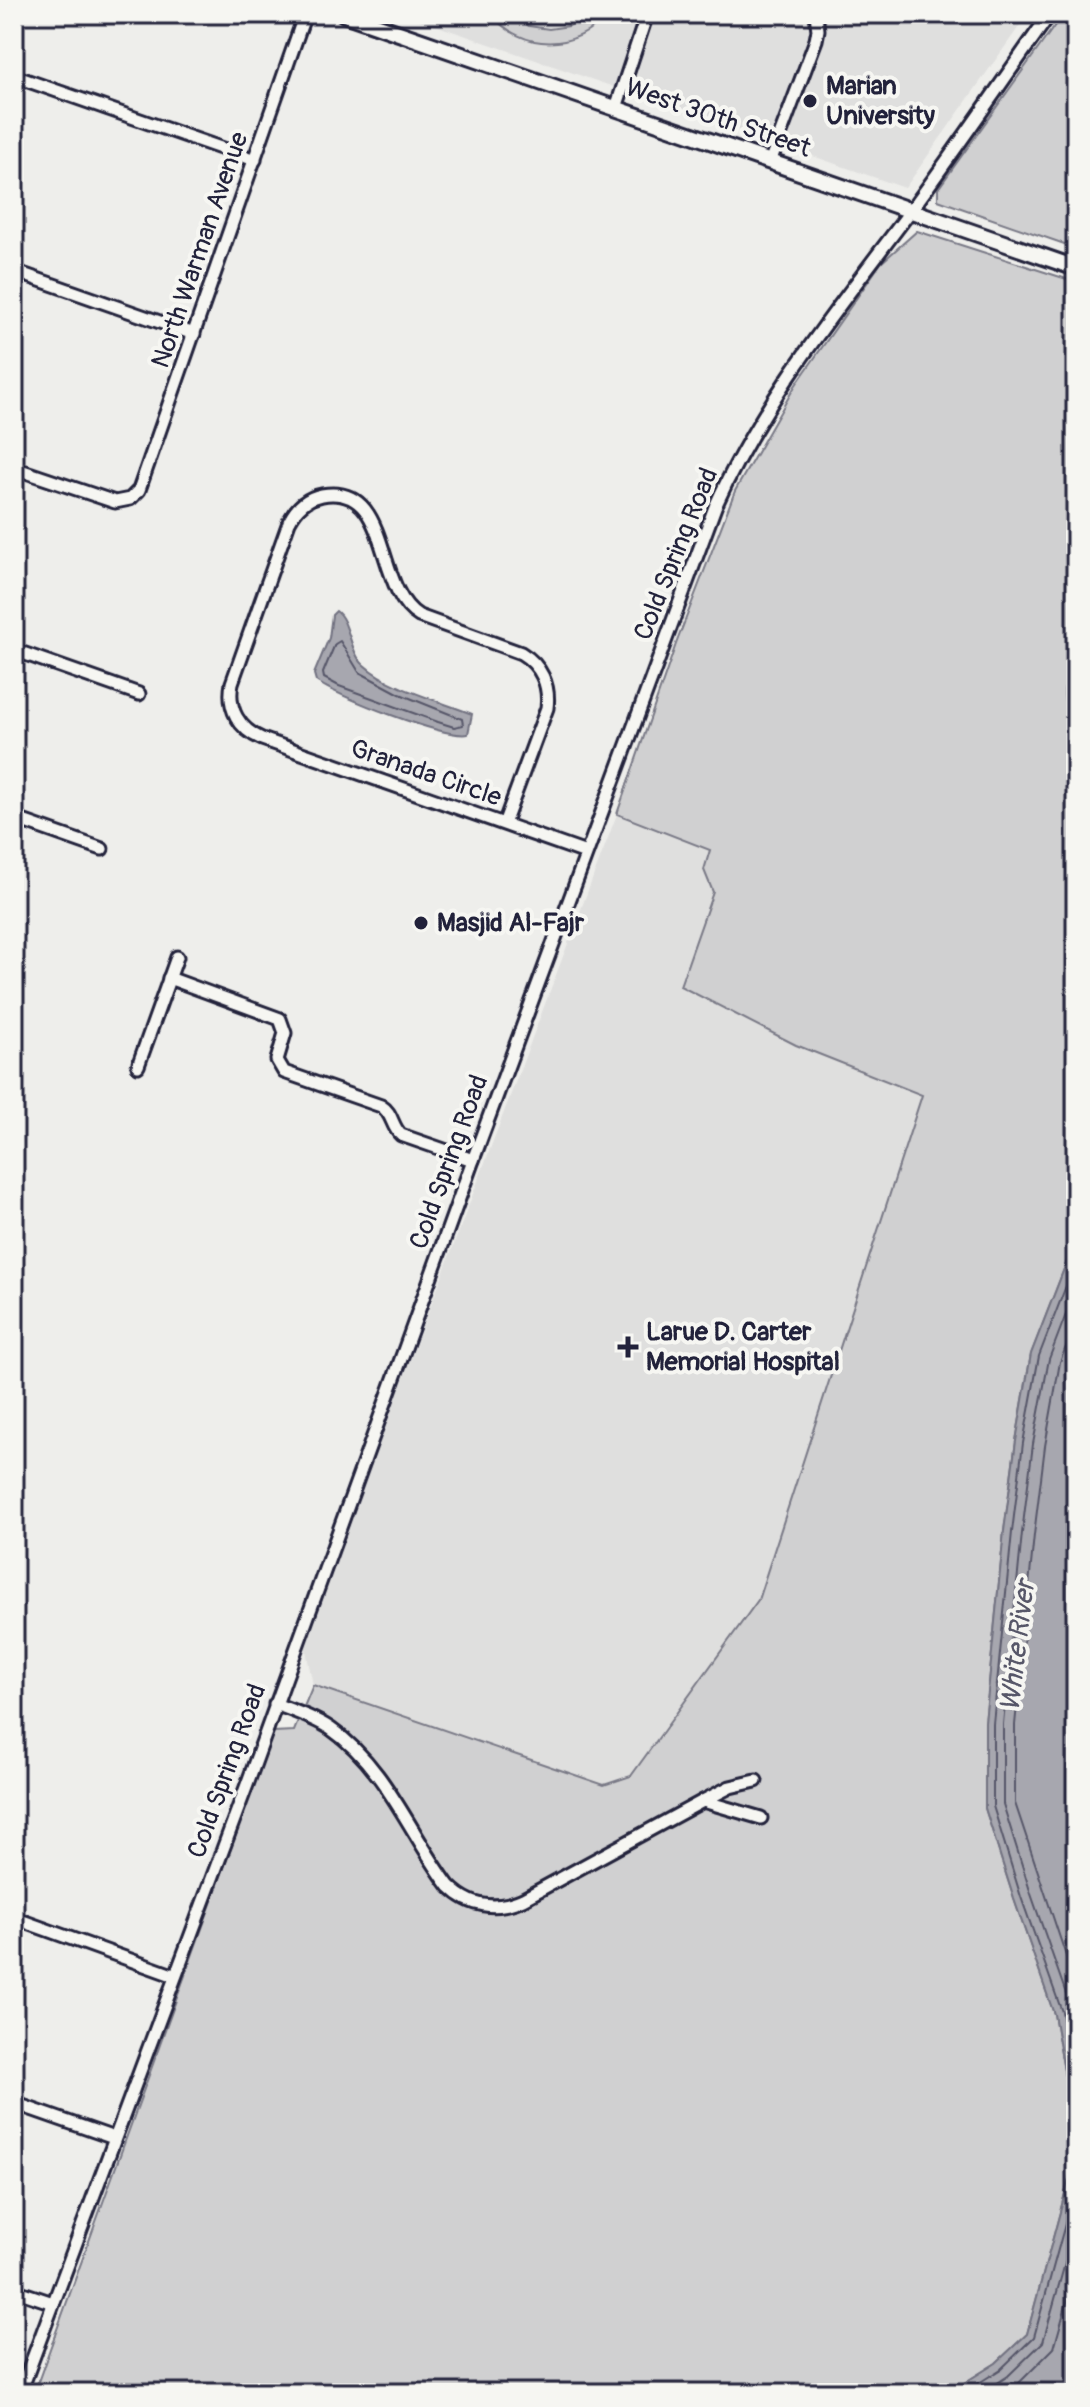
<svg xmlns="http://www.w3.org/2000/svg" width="1090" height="2407" viewBox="0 0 1090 2407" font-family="Pangolin,sans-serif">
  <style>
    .built { fill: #dfdfde }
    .green { fill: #d0d0d1; stroke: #797986; stroke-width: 2 }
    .water { fill: #a7a7af; stroke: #727281; stroke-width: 2 }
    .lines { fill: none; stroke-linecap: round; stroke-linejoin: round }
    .shore { stroke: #575769; stroke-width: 2 }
    .minor-casing { stroke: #22223b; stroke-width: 17 }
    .major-casing { stroke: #22223b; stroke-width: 20 }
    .minor { stroke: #f6f6f2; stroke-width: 11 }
    .major { stroke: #f6f6f2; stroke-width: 14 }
    .poi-dot { fill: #22223b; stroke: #f6f6f2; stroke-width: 3 }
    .labels { text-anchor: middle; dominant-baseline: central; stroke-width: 8; stroke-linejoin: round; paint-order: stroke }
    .poi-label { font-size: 26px; font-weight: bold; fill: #22223b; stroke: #f6f6f2; text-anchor: start }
    .street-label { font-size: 26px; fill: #22223b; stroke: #f6f6f2 }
    .water-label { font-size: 28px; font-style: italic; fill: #575769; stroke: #f6f6f2 }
  </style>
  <rect width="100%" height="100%" fill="#eeeeeb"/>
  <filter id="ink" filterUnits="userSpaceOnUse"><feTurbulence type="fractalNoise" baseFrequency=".0125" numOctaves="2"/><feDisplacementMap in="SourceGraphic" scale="16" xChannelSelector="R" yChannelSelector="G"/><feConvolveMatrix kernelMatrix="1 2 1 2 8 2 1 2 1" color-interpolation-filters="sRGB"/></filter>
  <g filter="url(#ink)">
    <g class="built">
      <path d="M403,14H1028L905,188Z"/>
      <path d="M617,814L710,850L704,870L713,892L680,986L796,1045L922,1094L758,1600L631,1776L604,1785L313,1685L304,1640Z"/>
    </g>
    <g class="green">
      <path d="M491,14H509L529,26L549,29L569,26L589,14H607C577,52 522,52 491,14Z"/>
      <path d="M1063,14H1076V248L938,200V189Z"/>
      <path d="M917,231L1076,282V1238L1031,1354L1016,1441L1004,1531L985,1723V1808L1014,1899L1054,2014L1076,2138V2153L1027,2334L996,2363L948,2393H34L273,1732L294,1731L313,1685L604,1785L631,1776L758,1600L922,1095L796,1045L680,986L713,892L704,870L710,850L617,814L676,644L735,491L795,386L881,263Z"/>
    </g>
    <g class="water">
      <path d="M336,611C350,621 349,652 364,665C389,688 440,701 472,714L468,734C446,739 336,696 316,681L314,674L329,638L332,615Z"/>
      <path d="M1076,664V721L1068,717C1063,697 1061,680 1076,664Z"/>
      <path d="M1076,1238V2138L1054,2014L1014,1899L985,1808V1723L1004,1531L1016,1441L1031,1354Z"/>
      <path d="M1076,2153V2393H948L996,2363L1027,2334Z"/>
    </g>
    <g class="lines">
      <g class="shore">
        <path d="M340,641L359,672L400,694L462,719L463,725L454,727L438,722L339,686L324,678L323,673L335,644Z"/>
        <path d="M1076,1260L1039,1356L1023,1443L1012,1532L993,1724V1806L1021,1897L1062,2012L1076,2081"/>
        <path d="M1076,1288L1049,1359L1033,1444L1022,1533L1003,1724V1804L1031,1894L1071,2008L1076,2031"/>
        <path d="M1076,1321L1060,1362L1045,1446L1034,1535L1015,1725V1803L1076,1986"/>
        <path d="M963,2393L1001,2369L1034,2337L1076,2184"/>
        <path d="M982,2393L1008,2376L1043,2342L1076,2224"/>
        <path d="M1004,2393L1017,2385L1054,2348L1076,2270"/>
      </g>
      <g class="minor-casing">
        <g id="minor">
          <path d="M14,76L255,160"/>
          <path d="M616,108L647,14"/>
          <path d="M770,162L816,40L818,30L816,14"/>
          <path d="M14,271L194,334"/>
          <path d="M14,468L115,502L130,499L139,490L305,14"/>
          <path d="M14,650L139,694"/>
          <path d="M14,818L102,849"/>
          <path d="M504,824L547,708C550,685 541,665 521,653L419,616C373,588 393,483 322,495C306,498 296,508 289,522L232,683C227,709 239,729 262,739C370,777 478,815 586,853"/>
          <path d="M169,978L280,1019L285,1033L277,1060L284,1072L381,1106C393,1113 391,1126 401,1135L473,1160"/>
          <path d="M138,1066L177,957"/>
          <path d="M275,1704C294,1711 315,1718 331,1729C386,1767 410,1834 449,1886C470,1907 496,1911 523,1899L703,1801L761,1818"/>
          <path d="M703,1801L730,1787L756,1781"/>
          <path d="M14,1918L175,1976"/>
          <path d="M14,2103L114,2138"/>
          <path d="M14,2290L53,2303"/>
          <path d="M20,2393L248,1782L473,1160L715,507C764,398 838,308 909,213C957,148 1003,80 1050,14"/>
        </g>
      </g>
      <g class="major-casing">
        <path id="major" d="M344,14L1076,268"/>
      </g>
      <use href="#minor" class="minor"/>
      <use href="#major" class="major"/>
    </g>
  </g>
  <g class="poi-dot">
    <circle cx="810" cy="101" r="8"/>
    <circle cx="421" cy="923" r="8"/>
    <path d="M624 1335h8v8h8v8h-8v8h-8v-8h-8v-8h8z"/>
  </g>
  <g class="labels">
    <g class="poi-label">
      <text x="826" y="86">Marian<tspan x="826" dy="30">University</tspan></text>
      <text x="437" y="923">Masjid Al-Fajr</text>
      <text x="646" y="1332">Larue D. Carter<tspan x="646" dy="30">Memorial Hospital</tspan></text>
    </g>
    <g class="street-label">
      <text transform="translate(718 118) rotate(19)">West 30th Street</text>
      <text transform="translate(200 250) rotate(-71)">North Warman Avenue</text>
      <text transform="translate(676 554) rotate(-68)">Cold Spring Road</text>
      <text transform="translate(426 773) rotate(19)">Granada Circle</text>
      <text transform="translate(449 1162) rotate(-70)">Cold Spring Road</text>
      <text transform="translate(227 1771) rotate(-70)">Cold Spring Road</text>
    </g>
    <g class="water-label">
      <text transform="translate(1018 1646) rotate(-83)">White River</text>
    </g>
  </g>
  <rect width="1090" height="2407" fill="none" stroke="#f6f6f2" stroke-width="48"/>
  <rect x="24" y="24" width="1042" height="2359" fill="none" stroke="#22223b" stroke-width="3" filter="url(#ink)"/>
</svg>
